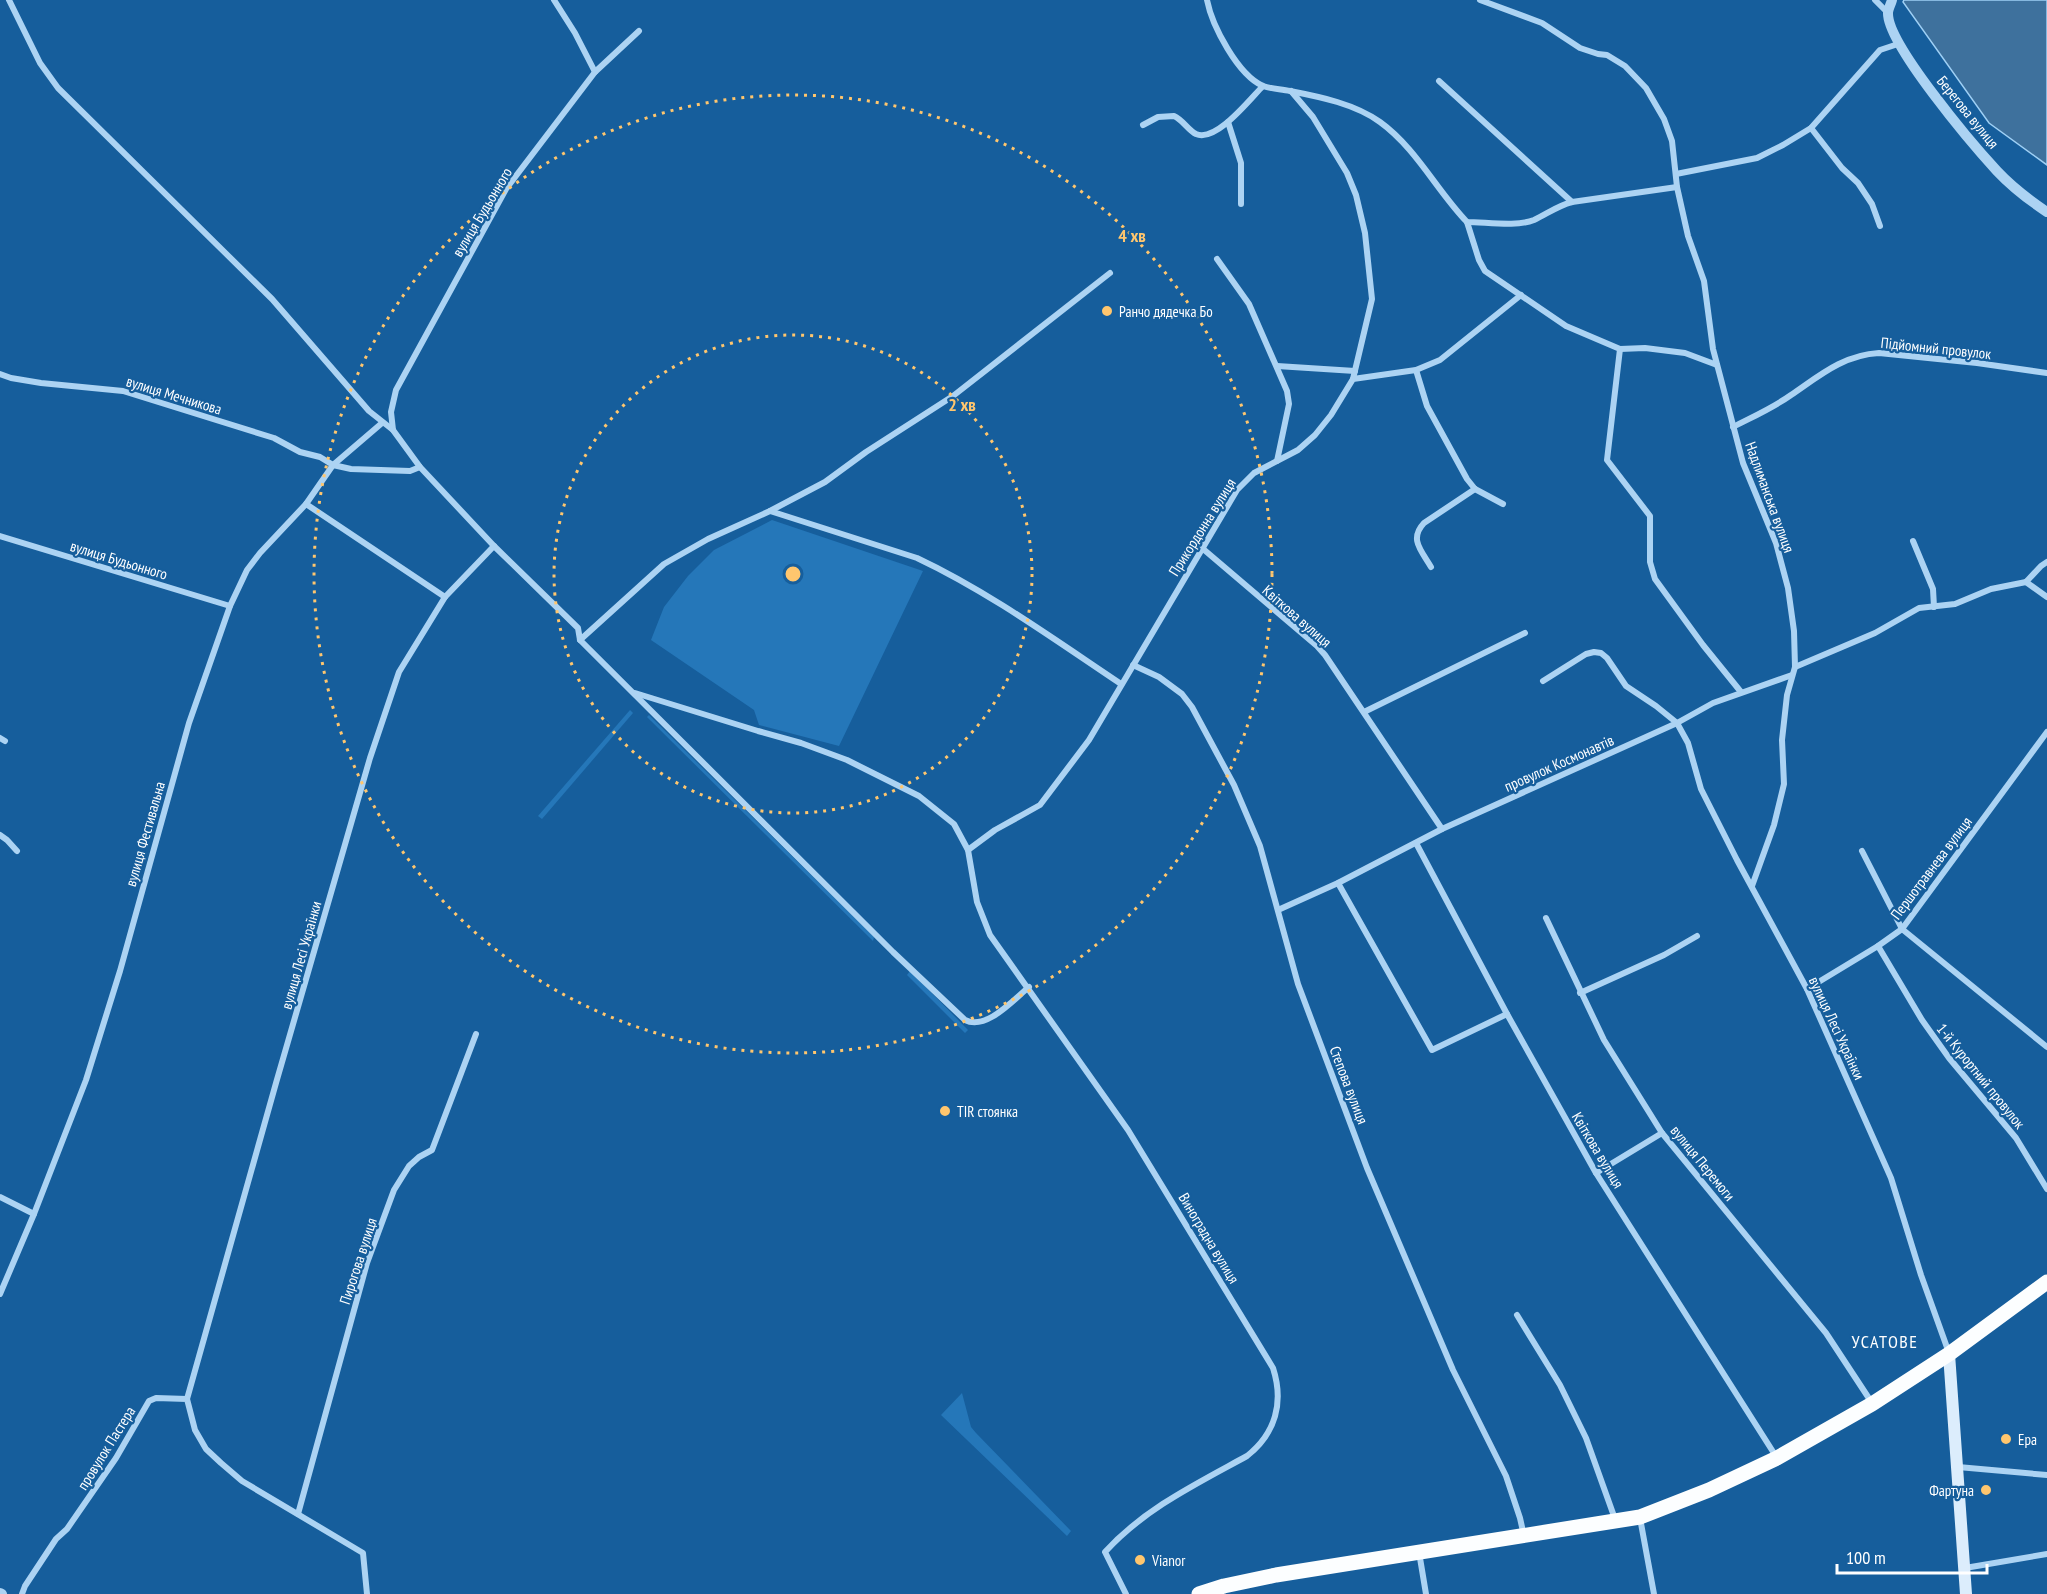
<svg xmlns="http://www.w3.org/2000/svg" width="2047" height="1594" viewBox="0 0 2047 1594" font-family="'PT Sans Narrow',sans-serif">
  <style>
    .green { fill: #2577b9 }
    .water { fill: #3e719d; stroke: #9fd0f5; stroke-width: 1.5 }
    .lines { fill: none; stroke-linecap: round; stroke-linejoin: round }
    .minor { stroke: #acd3f3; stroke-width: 6 }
    .tertiary { stroke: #acd3f3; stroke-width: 10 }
    .secondary { stroke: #dcedfc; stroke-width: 12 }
    .trunk { stroke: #fcfeff; stroke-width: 15 }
    .ring { fill: none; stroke: #ffc66e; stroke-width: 3; stroke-dasharray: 3 6 }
    .poi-dot { fill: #ffc66e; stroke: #165e9c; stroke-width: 2 }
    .labels { text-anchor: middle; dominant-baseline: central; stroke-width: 4.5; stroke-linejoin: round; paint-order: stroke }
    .street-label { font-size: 15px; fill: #fff; stroke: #165e9c }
    .poi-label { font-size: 15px; fill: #fff; stroke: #165e9c; text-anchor: start }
    .quarter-label { font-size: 18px; letter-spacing: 1.5px; fill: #fff; stroke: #165e9c }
    .centre { fill: #ffc66e; stroke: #165e9c; stroke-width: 3 }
    .ring-label { font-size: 18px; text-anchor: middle; font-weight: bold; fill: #ffc66e; stroke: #165e9c; stroke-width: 4.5; stroke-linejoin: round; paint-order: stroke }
  </style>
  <rect width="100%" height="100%" fill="#165e9c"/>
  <g class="green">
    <path d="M772,520L923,571L839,746L759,725L754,710L651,640L664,607L688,576L714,550Z"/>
    <path d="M630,710L633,713L542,819L538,816Z"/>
    <path d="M649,715L874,937L873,941L647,717Z"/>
    <path d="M910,971L968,1030L965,1033L907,975Z"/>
    <path d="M962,1393L971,1427L976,1433L1071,1531L1067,1536L941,1415Z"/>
  </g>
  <path class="water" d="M1904,0H2047V165L1989,123L1903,2Z"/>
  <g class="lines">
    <g class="minor">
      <path d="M9,0L40,63L58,88L272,299L369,411L393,430L420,467L494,546L578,628L580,640L893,952L965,1020C986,1031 1013,1000 1029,987"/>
      <path d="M554,0L575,33L595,72"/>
      <path d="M1207,0C1212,26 1238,75 1263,86C1271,89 1282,89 1290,91C1321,97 1355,104 1380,122C1416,148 1437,191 1467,222C1486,222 1517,227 1534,220C1547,214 1557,206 1572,202L1677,187"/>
      <path d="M1480,0L1542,23L1580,48L1598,54L1607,55L1625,66L1646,88L1664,119L1672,141L1677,187L1688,236L1704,281L1713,349L1743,463L1776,543L1788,588L1794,631L1795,667L1787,695L1782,740L1784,784L1774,825L1752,886"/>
      <path d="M1875,0L1888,13"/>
      <path d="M1439,81L1572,202"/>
      <path d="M1291,91L1313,117L1347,173L1356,195L1365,233L1372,299L1353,379"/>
      <path d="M1228,122L1241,163V204"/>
      <path d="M1143,125L1158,117L1174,116C1183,120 1188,130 1196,134C1216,143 1250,99 1263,86"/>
      <path d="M1811,128L1842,168L1858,183L1872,204L1880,226"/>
      <path d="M1676,174L1757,158L1783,145L1811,128L1880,50L1898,44"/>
      <path d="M1467,222L1479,260L1485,271L1566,326L1620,349L1607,460L1650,516V562L1655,579L1703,645L1741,692"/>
      <path d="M1217,259L1249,304L1287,391L1289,404L1277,461"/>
      <path d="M1620,349L1645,348L1685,353L1717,365"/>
      <path d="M1277,366L1355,371"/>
      <path d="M1416,370L1427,406L1467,479L1475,489L1503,504"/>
      <path d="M0,374L11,378L41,383L123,391L274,438L300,452L320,457L333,465L351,469L410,471L420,467"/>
      <path d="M1733,427C1752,417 1773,408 1791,395C1819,376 1843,355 1879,353L1977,363L2047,373"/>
      <path d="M393,430L391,412L396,390L506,189L595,72L639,31"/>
      <path d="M306,504L445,597"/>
      <path d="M770,511L917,558C989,592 1055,640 1121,684"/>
      <path d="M0,536L230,606"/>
      <path d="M1913,541L1933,589L1934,607"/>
      <path d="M1202,548L1317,646L1325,655L1442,829"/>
      <path d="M1431,567C1421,550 1409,539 1424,523L1475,489"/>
      <path d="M2026,582L2047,597"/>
      <path d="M580,640L664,564L708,539L770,511L825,482L866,452L953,396L1110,273"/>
      <path d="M1133,665L1159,677L1182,694L1192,707L1234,785L1260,846L1298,984L1367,1168L1453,1370L1506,1476L1520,1518L1524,1536"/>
      <path d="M1795,667L1875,633L1919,608L1955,604L1991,589L2026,582L2041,566L2047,562"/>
      <path d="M1543,681L1586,654L1594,652L1601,653L1607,658L1626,686L1656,706L1677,723L1688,743L1701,789L1737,860L1807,989L1891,1178L1921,1275L1949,1353"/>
      <path d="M635,693L758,731L801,743L847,760L919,796L954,824L968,850L977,902L990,935L1128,1130L1273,1368C1284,1402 1276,1433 1247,1456C1196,1484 1144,1509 1105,1552L1126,1594"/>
      <path d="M1364,712L1525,633"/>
      <path d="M0,738L5,741"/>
      <path d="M0,835L7,840L17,851"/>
      <path d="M1416,843L1507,1014L1596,1173L1777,1458"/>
      <path d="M968,850L995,830L1040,805L1089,740L1237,490L1254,473L1298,450L1315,435L1331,415L1353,379L1416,370L1440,360L1521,295"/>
      <path d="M1862,851L1902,929L2047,1047"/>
      <path d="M1338,883L1432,1050L1507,1014"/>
      <path d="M1278,910L1338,883L1442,829L1677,723L1713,703L1792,675"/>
      <path d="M1546,918L1604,1040L1662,1133L1826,1333L1872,1403"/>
      <path d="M1878,946L1922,1020L1949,1058L2016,1138L2047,1189"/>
      <path d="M1807,989L1878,946L1902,929L2047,732"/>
      <path d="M1580,993L1664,955L1697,936"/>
      <path d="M1596,1173L1662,1133"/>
      <path d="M0,1197L34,1214"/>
      <path d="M0,1294L34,1214L86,1080L120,971L189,723L230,606L247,570L260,553L306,504L333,465L382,423"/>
      <path d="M1517,1315L1560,1385L1586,1438L1615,1519"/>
      <path d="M187,1399L276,1083L370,758L399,672L445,597L494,546"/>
      <path d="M1958,1467L2047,1475"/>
      <path d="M298,1514L367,1263L394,1190L409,1166L419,1157L432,1150L476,1034"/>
      <path d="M1640,1518L1654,1594"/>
      <path d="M1419,1552L1426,1594"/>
      <path d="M1965,1568L2047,1554"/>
      <path d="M22,1594L25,1586L56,1539L67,1529L116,1458L149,1401L156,1398L187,1399L195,1430L206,1449L221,1463L242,1481L363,1553L367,1594"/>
    </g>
    <g class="tertiary">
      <path d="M1892,0C1891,4 1888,9 1888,13C1887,44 1974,146 1997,171C2012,187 2029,200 2047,212"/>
      <path d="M0,1593L2,1594"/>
    </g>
    <path class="secondary" d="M1949,1354L1966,1594"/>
    <path class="trunk" d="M1199,1594L1224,1586L1276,1575L1640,1517L1709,1490L1777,1458L1872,1404L1949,1354L2047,1282"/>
  </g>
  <g class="ring">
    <circle cx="793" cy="574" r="239"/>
    <circle cx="793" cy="574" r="479"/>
  </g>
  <g class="poi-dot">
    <circle cx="1107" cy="311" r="6"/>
    <circle cx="945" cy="1111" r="6"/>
    <circle cx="2006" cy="1439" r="6"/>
    <circle cx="1986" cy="1490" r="6"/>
    <circle cx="1140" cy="1560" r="6"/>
  </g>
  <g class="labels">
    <g class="street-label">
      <text transform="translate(1968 112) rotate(51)">Берегова вулиця</text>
      <text transform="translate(482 212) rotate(-59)">вулиця Будьонного</text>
      <text transform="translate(1936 348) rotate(6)">Підйомний провулок</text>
      <text transform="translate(174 395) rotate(17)">вулиця Мечникова</text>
      <text transform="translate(1770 497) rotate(70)">Надлиманська вулиця</text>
      <text transform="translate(1202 527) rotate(-58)">Прикордонна вулиця</text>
      <text transform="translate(119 560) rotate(17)">вулиця Будьонного</text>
      <text transform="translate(1297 616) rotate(41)">Квіткова вулиця</text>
      <text transform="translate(1559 763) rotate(-24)">провулок Космонавтів</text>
      <text transform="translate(145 834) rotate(-74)">вулиця Фестивальна</text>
      <text transform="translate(1931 868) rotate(-53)">Першотравнева вулиця</text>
      <text transform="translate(301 955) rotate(-74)">вулиця Лесі Українки</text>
      <text transform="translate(1837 1028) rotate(65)">вулиця Лесі Українки</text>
      <text transform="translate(1981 1076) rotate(51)">1-й Курортний провулок</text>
      <text transform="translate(1349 1085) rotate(69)">Степова вулиця</text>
      <text transform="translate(1598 1150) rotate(59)">Квіткова вулиця</text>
      <text transform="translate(1703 1163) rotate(51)">вулиця Перемоги</text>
      <text transform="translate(1209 1238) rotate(59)">Виноградна вулиця</text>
      <text transform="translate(358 1261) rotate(-72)">Пирогова вулиця</text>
      <text transform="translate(106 1448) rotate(-58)">провулок Пастера</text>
    </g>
    <g class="poi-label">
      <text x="1119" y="311">Ранчо дядечка Бо</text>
      <text x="957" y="1111">TIR стоянка</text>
      <text x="2018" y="1439">Ера</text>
      <text x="1974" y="1490" text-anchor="end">Фартуна</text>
      <text x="1152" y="1560">Vianor</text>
    </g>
    <g class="quarter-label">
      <text x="1885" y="1341">УСАТОВЕ</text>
    </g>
  </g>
  <circle cx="793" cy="574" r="9" class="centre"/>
  <g class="ring-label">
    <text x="1132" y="242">4 хв</text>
    <text x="962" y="411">2 хв</text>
  </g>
  <path d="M1837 1564v9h150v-9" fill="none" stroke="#ffffff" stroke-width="3"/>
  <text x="1846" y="1564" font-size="18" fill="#ffffff" stroke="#165e9c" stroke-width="4.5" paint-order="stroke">100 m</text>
</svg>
